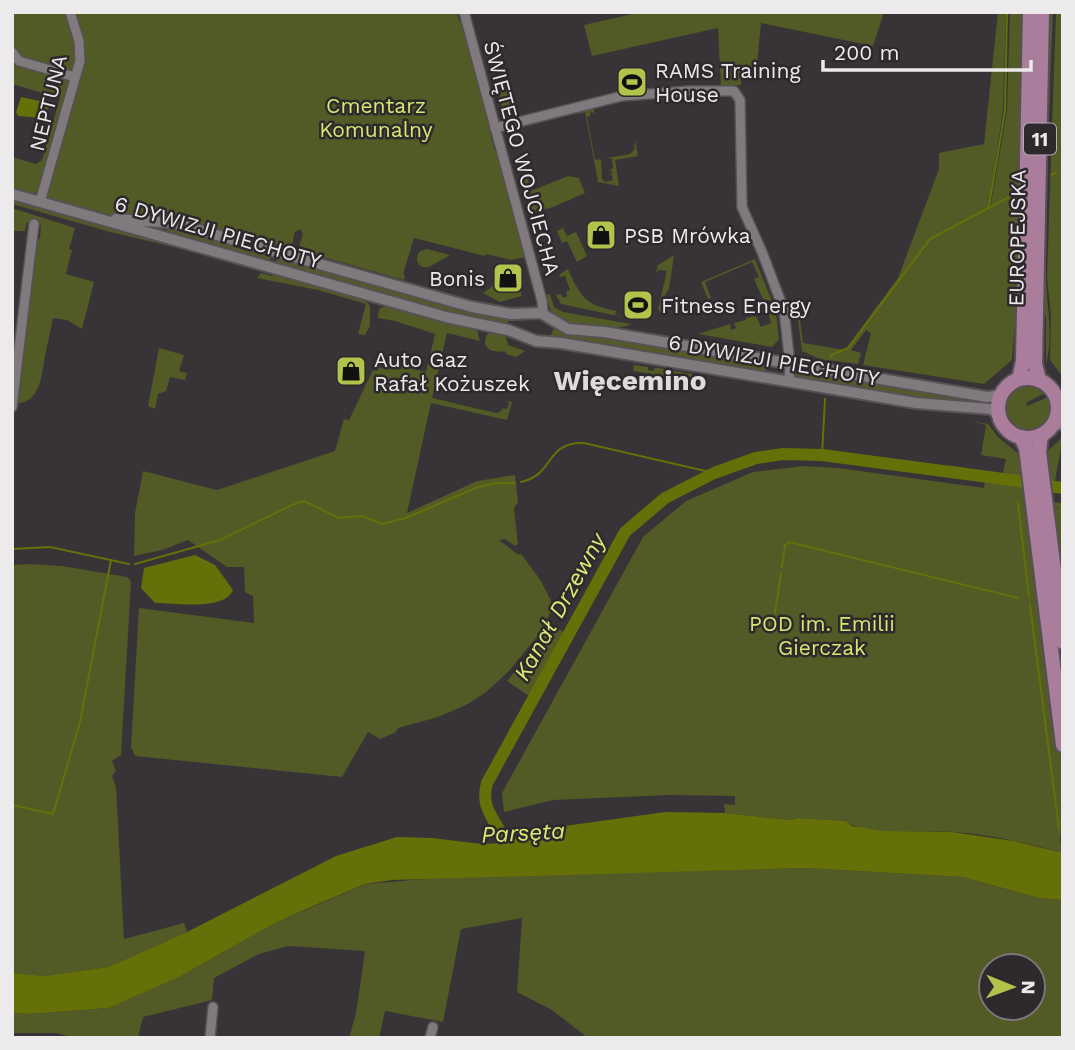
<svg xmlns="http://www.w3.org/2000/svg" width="1075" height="1050" viewBox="0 0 1075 1050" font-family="'Work Sans',sans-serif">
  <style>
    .green { fill: #525a26; fill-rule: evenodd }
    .water { fill: #657009 }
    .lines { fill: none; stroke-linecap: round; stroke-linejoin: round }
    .stream { stroke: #657009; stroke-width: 2 }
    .river { stroke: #657009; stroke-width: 12 }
    .minor-casing { stroke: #555154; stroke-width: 12 }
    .tertiary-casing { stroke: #555154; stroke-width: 14 }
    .primary-casing { stroke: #555154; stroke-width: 18 }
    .minor { stroke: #807a7e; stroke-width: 9 }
    .tertiary { stroke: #807a7e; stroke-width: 10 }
    .primary { stroke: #a97d9b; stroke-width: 14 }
    .labels { text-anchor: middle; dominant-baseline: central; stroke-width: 5; stroke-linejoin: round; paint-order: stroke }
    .shield { fill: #2e292c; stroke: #b4b0b2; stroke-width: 2 }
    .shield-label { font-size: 19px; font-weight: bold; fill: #edeaec }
    .poi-label { font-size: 21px; fill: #edeaec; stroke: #2e292c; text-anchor: start }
    .street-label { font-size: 21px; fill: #edeaec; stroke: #2e292c }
    .park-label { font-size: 21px; fill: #d5e870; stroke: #2e292c }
    .water-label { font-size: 23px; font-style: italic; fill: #daec75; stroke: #2e292c }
    .district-label { font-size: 28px; font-weight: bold; fill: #e0dade; stroke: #2e292c }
  </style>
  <rect width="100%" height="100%" fill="#383336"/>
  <g class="green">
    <path d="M12,12H457L459,21H462L493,136L491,137L495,151L497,152L526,257L511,260L486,254L485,256L414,238L403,274L405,275L404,280L298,250L303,234L300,229L295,232L291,248L226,230L224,233L165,217H123L98,214L50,200L41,188L33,195L12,190V157L36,164L42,160L60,98L12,84Z"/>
    <path d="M641,12H884L873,46L761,23L756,74H741V85L721,86L718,28L592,56L584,25Z"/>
    <path d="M998,12H1006L1003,111L988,210L990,209L1007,111L1010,12H1026L1022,192L1019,202L1022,224L1017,321L1015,322L1012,360L984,384L863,365L871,333L866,330L851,350L861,353L858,364L820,359L802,351L797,311H799L803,343L845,350L898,278L939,169V153L984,144Z"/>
    <path d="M1046,12H1053C1049,99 1046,187 1046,274C1046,303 1054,336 1046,364V316H1044L1040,296Z"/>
    <path d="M1056,12H1063V377L1050,360L1051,315L1047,277Z"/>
    <path d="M494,68L497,82L508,80L515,109L503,112Z"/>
    <path d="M593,107L595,115L591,111L590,116L587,117L595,160L601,159L602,179L605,182L613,180L611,173L614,172L609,171L613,168L612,159L607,158L630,154L634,150L635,140L638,156L615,160L619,186L598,182L585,112L578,114L579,109Z"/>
    <path d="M524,166L531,191L568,176L579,178L585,193L553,207L532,213L521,167Z"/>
    <path d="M12,197L198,250L208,255L114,233L12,204Z"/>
    <path d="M12,208L75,228L69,249L72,250L66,274L94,282L82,329L67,320L53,318C51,331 47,344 45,356C42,374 40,404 16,403L35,242L40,238L41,225L27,222L25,231H12Z"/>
    <path d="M170,226L271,255L269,263L169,234L167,230Z"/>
    <path d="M563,228L567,236L576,232L587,256L577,262L567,241L562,243L557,231Z"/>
    <path d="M427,249L450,255L429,267H422C416,263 415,257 420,251Z"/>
    <path d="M674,255L669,289L662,300L665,310L661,313L658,309L667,271L659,270L656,273L658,265Z"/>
    <path d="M278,257L510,318L506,325L490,324L275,265Z"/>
    <path d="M755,259L772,301L763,299L754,279L759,277L752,262L705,282L711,298L708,299L701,282Z"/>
    <path d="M568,269C580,296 585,305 616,311L615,315L632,319L561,304L556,295L561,294L563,298L567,296L566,292L570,290L565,276L560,277L559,275Z"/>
    <path d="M273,272L362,297L370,306V326L365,335L358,334L366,304L318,290L257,278L261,273L272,276Z"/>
    <path d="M515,273L522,296L500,302L483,293L503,279L506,283L513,279L511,275Z"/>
    <path d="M550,294L554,307L563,312L631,324C621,331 571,327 559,319C551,313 548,305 545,295Z"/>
    <path d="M388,305L477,330L480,341L447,333L432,398L496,413L500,412L503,408L507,409L509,403L505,401L512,402L507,420L431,403L407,513L477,481L515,475L518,502L514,508L518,544L515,546L505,539L499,540L517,554L522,555L541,581L551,601V610L545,627L508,672L485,693L466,705L438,717L398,728L396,732L380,739L368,732L342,777L135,756L131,747L139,608L254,623L253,596L245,592L244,567H227L188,540L162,550L134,556L135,513L143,471L217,490L335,451L344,419L349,420L373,370L377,371L379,367L383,369L385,362L426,372L435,334L395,321L378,318L379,309Z"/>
    <path d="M767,309L776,313L779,339L772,347L698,334L730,324L731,330L736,328L734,323L746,320V318L756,316L761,327L771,323Z"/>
    <path d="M554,328L562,331L595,334L767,364L765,373L550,337Z"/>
    <path d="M490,332L505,334L508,345L525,351L516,357L506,354V352C499,351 489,354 485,344L486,336Z"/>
    <path d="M159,348L184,355L179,371L187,373L185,380L170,377L166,391L158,394L155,409L148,406Z"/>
    <path d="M634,365L648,367V370L654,371V368H659L692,374L693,381L633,371Z"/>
    <path d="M800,369L982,400L981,405L948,404L796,378L795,373Z"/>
    <path d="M1028,385L1038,387L1045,393L1026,403L1027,406L1046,398L1049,399C1054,416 1045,428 1028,431L1013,425L1005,409C1006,395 1014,387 1028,385Z"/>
    <path d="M970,421L988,424L998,437L1021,456L1025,479L945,469L946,465L1003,473L1006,459L981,455L986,425Z"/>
    <path d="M1063,437L1055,481L1049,480L1045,453Z"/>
    <path d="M803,466L838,468L984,488L985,480L1025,485L1028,506H1023L1030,507L1063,773V832H1061L1060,842L1063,844V853C1027,843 989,834 952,832C926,830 865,837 846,821L798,818L790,820L725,813L724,804L735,805V796L669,795L553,800L504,812L502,793L643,537L686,501L753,472Z"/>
    <path d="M1052,502L1063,503V613L1050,510L1062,508L1052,509Z"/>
    <path d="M30,564L62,566L127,577L131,581L121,755L112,761L116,771L112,776L116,787L124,939L184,923L187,932L108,967L45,976L12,973V565Z"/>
    <path d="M552,625L565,633L532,698L507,681Z"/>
    <path d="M805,868L963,877L1039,898L1063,900V1038H588L552,1010L517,992L522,918L461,929L443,1022L385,1011L379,1038H349L356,1013L365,951L288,946L259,954L214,978L212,1000L143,1017L138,1038H75L57,1033H12V1013L29,1014L109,1008L179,977L275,923L366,884L436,878ZM991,966H1033V1008H991Z"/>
  </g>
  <g class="water">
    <path d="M21,97L44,102L48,107L46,116L41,118L18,116L16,112Z"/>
    <path d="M195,555L215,565L233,590C225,611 175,603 155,603L141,588L144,568Z"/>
    <path d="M665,812L725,813L790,820L798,818L846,821L852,826L883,831L952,832L1014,841L1063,853V900L1039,898L963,877L805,868L392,880L365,884L311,907L275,923L179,977L109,1008L29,1014L12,1013V973L45,976L108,967L187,932L336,856L397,837L432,838L482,844L502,843L504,839L543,829Z"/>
  </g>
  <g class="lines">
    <g class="stream">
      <path d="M1051,175L1056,173"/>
      <path d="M989,206L1005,111L1007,12"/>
      <path d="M830,357L831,355L848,348L930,239L1015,194"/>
      <path d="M822,455L825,399"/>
      <path d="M521,482C556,474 544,442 584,443L714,473"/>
      <path d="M1018,503L1029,597"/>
      <path d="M1061,509L1063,525"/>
      <path d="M12,549L50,547L129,564"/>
      <path d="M135,564L220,540L292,505L304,501L339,518L362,516L382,524L406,518L478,487L497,483H515"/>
      <path d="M782,567L785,545L789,542L1018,598"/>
      <path d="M1030,605L1059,829"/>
      <path d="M775,613L781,574"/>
      <path d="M12,805L53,814L80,722L111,560"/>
    </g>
    <g class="river">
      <path d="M1048,486L1063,488"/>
      <path d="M506,855C506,850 506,843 503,838C494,817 480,808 487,783L625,532L665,498L714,473L756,458L783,454L822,455L1025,482"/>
    </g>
    <g class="minor-casing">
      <g id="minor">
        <path d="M464,12L542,301L543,314"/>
        <path d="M12,52L19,61L75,77"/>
        <path d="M495,128L622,96L688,91H734L740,100L742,207L762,252L784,310L790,364L789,381"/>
        <path d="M40,202L80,61L79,41L70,12"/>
        <path d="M12,407L34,224"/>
        <path d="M210,1038L213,1007"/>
        <path d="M430,1038L433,1027"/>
      </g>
    </g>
    <g class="tertiary-casing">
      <g id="tertiary">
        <path d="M12,194L446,317L508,330L536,341L561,343L916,403L990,409L999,414"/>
        <path d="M116,219L174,223L472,307L511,314L541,313L568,329L604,332L987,397L1002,395"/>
        <path d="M1058,407L1063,409"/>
        <path d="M1053,425L1063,424"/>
      </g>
    </g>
    <g class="primary-casing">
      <g id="primary">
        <circle cx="1028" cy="408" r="30"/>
        <path d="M1019,379L1023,361L1030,12"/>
        <path d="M1039,380L1035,364L1042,12"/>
        <path d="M1041,435L1039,452L1063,642"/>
        <path d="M1021,437L1026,448L1063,745"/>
      </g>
    </g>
    <use href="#minor" class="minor"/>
    <use href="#tertiary" class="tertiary"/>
    <use href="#primary" class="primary"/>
  </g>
  <defs>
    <g id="stadium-square" transform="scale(1.575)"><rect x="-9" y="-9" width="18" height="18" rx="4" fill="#b2c34c" stroke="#2e292c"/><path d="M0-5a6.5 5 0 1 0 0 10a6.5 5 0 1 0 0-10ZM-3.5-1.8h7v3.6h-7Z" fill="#111"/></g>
    <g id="shop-square" transform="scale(1.575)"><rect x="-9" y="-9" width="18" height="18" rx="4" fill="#b2c34c" stroke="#2e292c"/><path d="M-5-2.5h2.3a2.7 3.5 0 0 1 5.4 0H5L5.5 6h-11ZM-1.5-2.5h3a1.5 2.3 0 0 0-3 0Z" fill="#111"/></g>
  </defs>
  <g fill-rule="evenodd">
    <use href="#stadium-square" x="632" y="82"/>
    <use href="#shop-square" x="601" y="235"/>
    <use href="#shop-square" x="508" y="278"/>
    <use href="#stadium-square" x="638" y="305"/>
    <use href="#shop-square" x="351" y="371"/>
  </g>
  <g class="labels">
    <rect class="shield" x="1024" y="123.5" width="32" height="31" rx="5"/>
    <g class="shield-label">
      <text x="1040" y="139">11</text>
    </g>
    <g class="poi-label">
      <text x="655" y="70">RAMS Training<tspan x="655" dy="24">House</tspan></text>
      <text x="624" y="235">PSB Mrówka</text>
      <text x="485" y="278" text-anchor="end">Bonis</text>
      <text x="661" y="305">Fitness Energy</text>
      <text x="374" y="359">Auto Gaz<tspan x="374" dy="24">Rafał Kożuszek</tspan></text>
    </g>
    <g class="street-label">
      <text transform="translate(48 103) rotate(-76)">NEPTUNA</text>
      <text transform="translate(522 158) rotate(75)">ŚWIĘTEGO WOJCIECHA</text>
      <text transform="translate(218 232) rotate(16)">6 DYWIZJI PIECHOTY</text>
      <text transform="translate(1017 238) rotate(-89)">EUROPEJSKA</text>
      <text transform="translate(774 360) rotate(10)">6 DYWIZJI PIECHOTY</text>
    </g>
    <g class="park-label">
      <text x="376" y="105">Cmentarz<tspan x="376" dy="24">Komunalny</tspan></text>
      <text x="822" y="623">POD im. Emilii<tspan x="822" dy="24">Gierczak</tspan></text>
    </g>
    <g class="water-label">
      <text transform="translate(560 607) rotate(-61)">Kanał Drzewny</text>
      <text transform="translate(523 833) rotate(-3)">Parsęta</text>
    </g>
    <g class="district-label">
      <text x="630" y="380">Więcemino</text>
    </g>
  </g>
  <rect width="1075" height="1050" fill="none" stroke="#edeaec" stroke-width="28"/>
  <g transform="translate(1012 987) rotate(91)"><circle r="33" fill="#2e292c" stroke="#7a7679" stroke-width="2"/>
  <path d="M0-5L12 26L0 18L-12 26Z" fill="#b2c34c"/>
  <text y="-10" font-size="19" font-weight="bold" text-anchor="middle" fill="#edeaec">N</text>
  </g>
  <path d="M823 60v10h208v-10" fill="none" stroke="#edeaec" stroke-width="3.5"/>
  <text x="834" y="60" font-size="21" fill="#edeaec" stroke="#2e292c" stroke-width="5" paint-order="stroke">200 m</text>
</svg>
